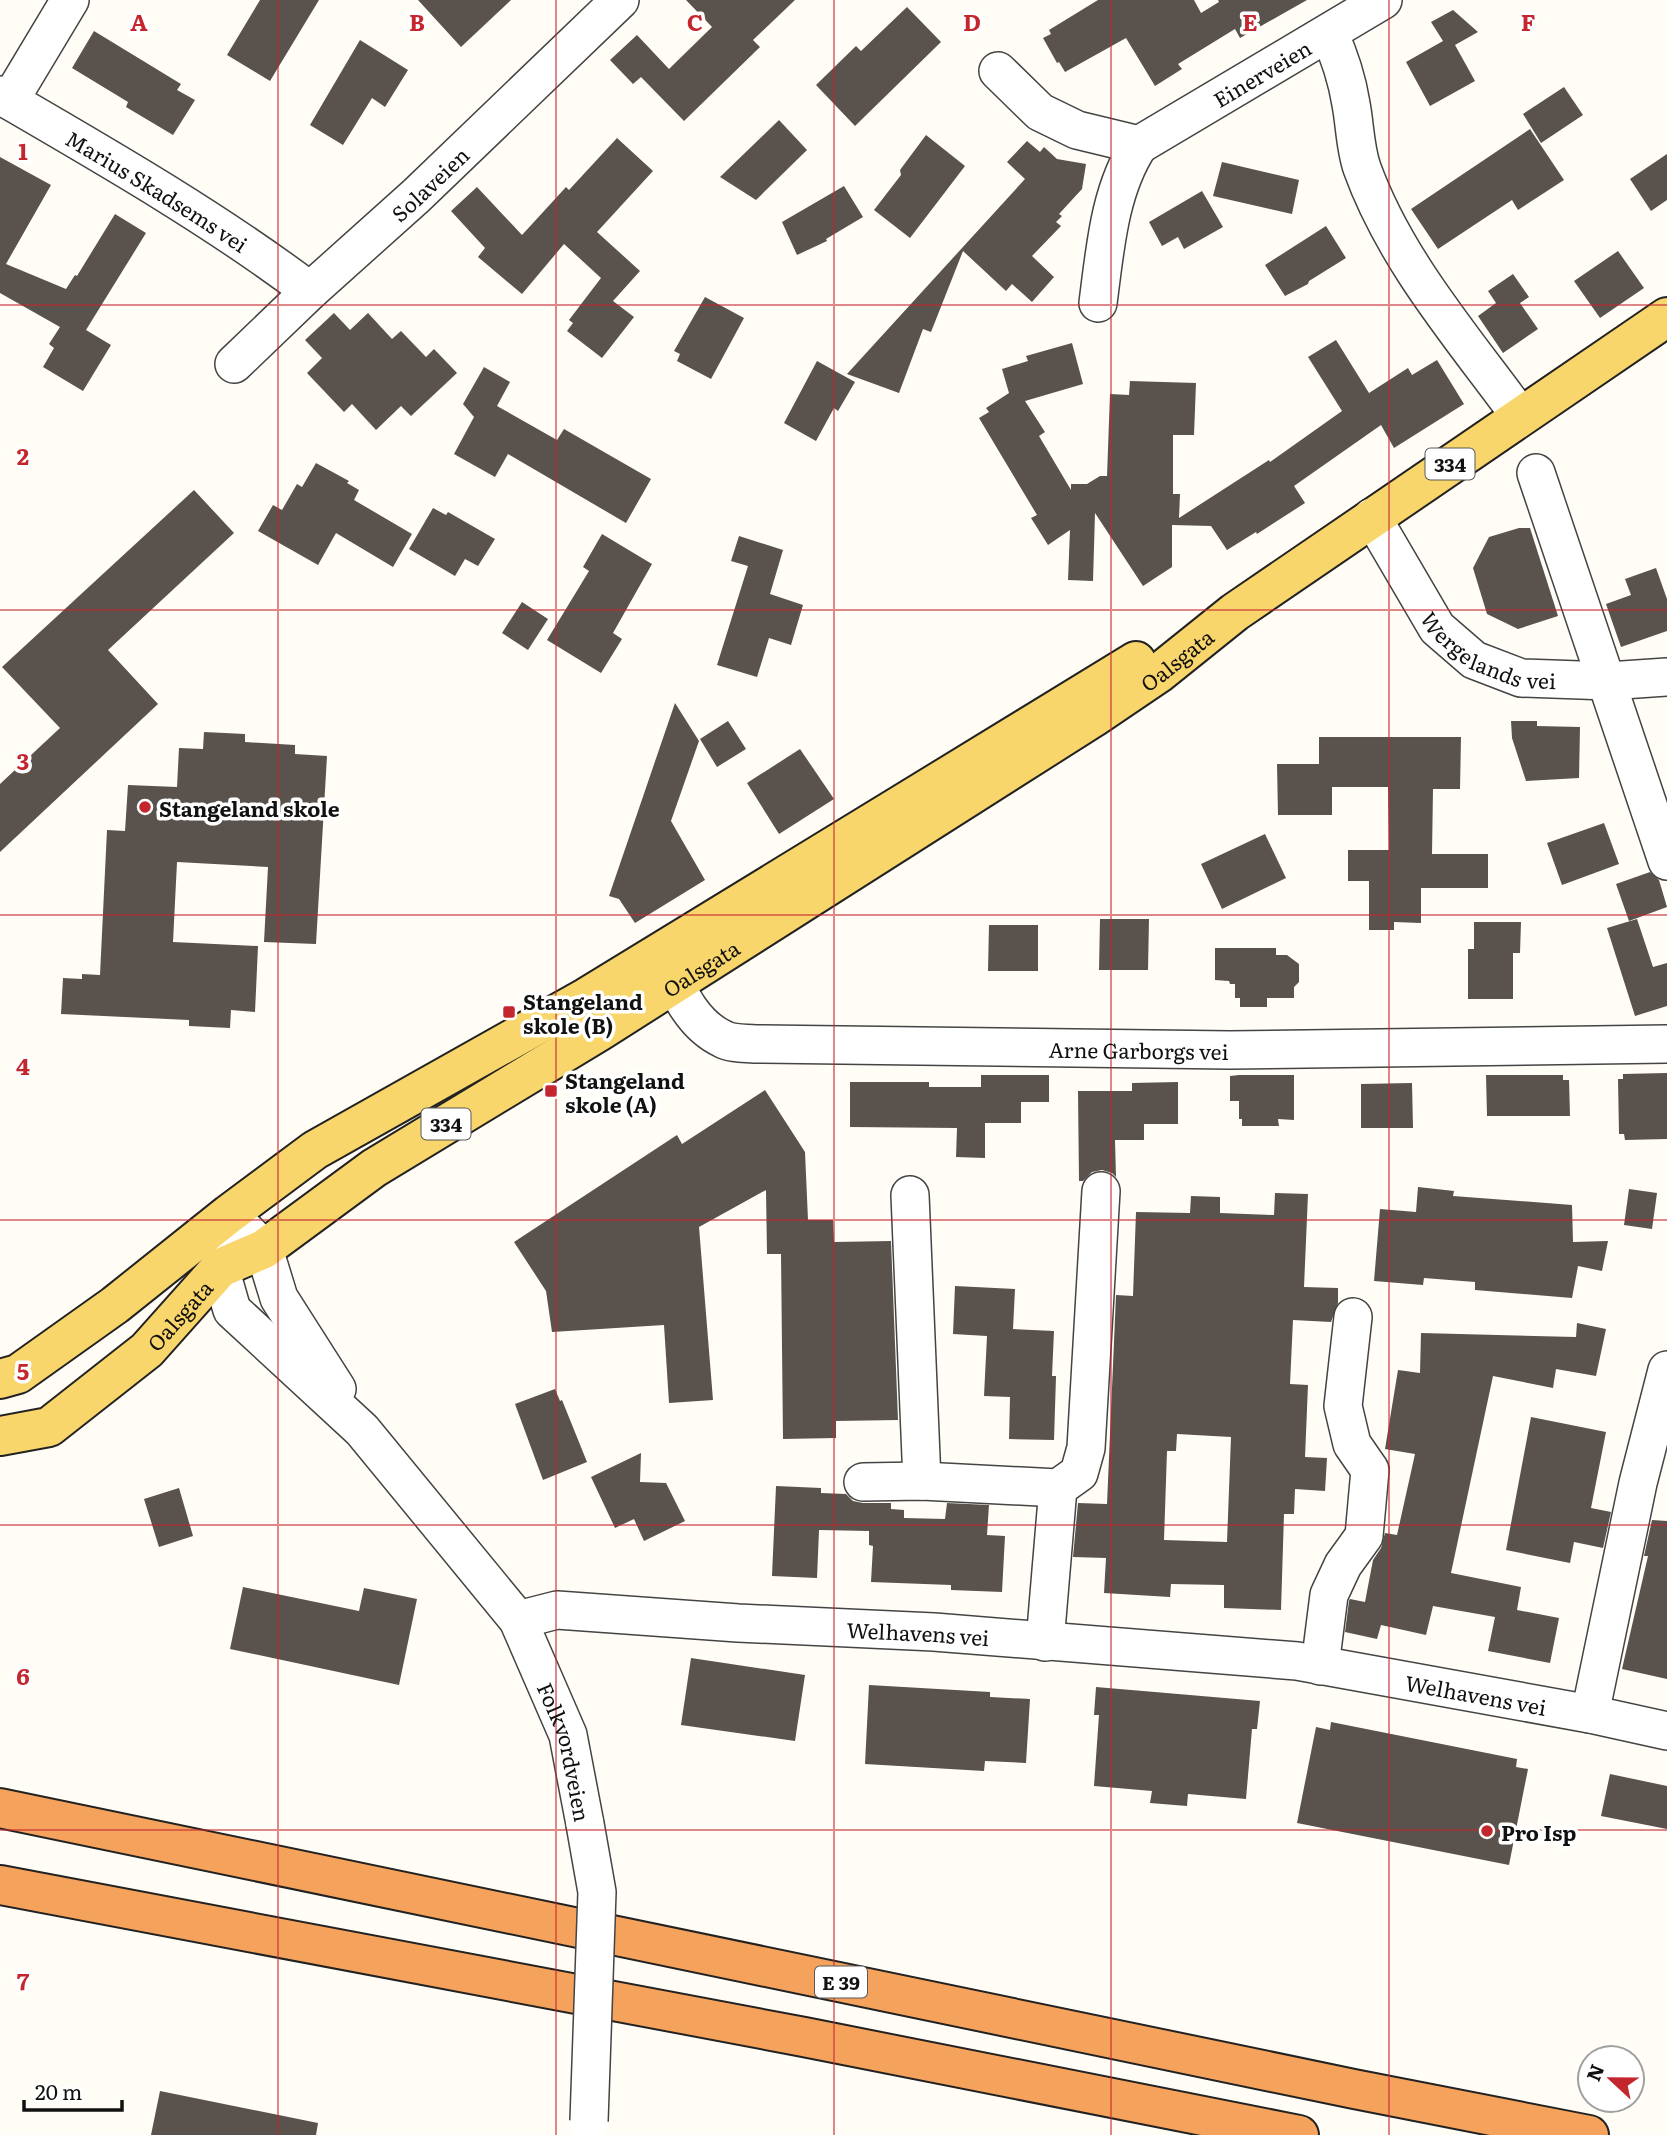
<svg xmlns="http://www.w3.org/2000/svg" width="1667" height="2135" viewBox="0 0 1667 2135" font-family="Literata,serif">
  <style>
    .building { fill: #5a524d; fill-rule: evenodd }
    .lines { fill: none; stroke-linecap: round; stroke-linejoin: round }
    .street-casing { stroke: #444; stroke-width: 40 }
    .primary-casing { stroke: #222; stroke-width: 42 }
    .highway-casing { stroke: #222; stroke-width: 42 }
    .street { stroke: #fff; stroke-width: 37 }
    .primary { stroke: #f9d66b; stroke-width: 38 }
    .highway { stroke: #f5a25d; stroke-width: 38 }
    .street-bridge-casing { stroke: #444; stroke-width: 40; stroke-linecap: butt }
    .street-bridge { stroke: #fff; stroke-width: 37 }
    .grid { fill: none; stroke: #c4262e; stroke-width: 2; stroke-opacity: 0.55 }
    .poi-dot { fill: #c4262e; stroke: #fff; stroke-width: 2.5 }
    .labels { text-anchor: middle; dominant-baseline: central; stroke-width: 7; stroke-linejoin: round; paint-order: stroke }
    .shield { fill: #fff; stroke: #585858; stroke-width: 2 }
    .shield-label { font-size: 19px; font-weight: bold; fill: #111 }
    .street-label { font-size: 21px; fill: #111; stroke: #fff }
    .poi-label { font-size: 21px; font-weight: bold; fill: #111; stroke: #fff; text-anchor: start }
    .grid-label { font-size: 23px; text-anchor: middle; font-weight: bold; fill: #c4262e; stroke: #fff; stroke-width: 7; stroke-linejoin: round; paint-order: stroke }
  </style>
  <rect width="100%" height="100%" fill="#fffdf5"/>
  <g class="building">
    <path d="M260,0H319L270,81L227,55Z"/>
    <path d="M418,0H511L461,47Z"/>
    <path d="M686,0H795L753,40L760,47L684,121L641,77L633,84L610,60L637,35L669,69L712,27Z"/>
    <path d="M1098,0H1194L1201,13L1219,2L1218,0H1307L1240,38L1235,29L1178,64L1182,69L1155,86L1126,38L1065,72L1059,62L1057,63L1043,38L1051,34L1049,30Z"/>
    <path d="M907,7L941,42L855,126L816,85L856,46L861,51Z"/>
    <path d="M1453,10L1478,32L1455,45L1475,81L1430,106L1406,62L1443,41L1431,22Z"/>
    <path d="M94,31L181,84L177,90L195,100L173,135L126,107L128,102L72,68Z"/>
    <path d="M360,40L408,70L385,107L372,98L343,145L310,125Z"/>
    <path d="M1564,87L1583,115L1541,143L1523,114Z"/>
    <path d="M779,120L807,150L756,200L720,177Z"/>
    <path d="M1530,129L1564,180L1518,210L1512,200L1438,249L1411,209Z"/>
    <path d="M926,135L965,166L910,238L874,210L901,175L900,170Z"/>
    <path d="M617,138L653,171L597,232L640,271L613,301L634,317L602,358L567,331L573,323L569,320L601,278L564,244L522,294L478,257L485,248L451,211L477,187L522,235L566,187L569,190Z"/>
    <path d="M1027,141L1040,152L1044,147L1057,159L1086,164L1082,189L1059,214L1062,216L1056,222L1061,226L1032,256L1054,277L1032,302L1012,284L1006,291L963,251L931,332L923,329L899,393L847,374L1025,179L1007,162Z"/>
    <path d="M1667,154V200L1651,211L1630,179Z"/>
    <path d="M0,157L51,185L6,264L66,289L75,275L77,276L115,214L146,233L86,330L111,345L83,391L43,367L54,348L49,344L60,327L0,293Z"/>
    <path d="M1222,162L1299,180L1292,214L1213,196Z"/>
    <path d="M844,186L863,217L826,239L827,241L797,255L782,222Z"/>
    <path d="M1202,191L1223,227L1184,249L1178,237L1162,246L1149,222Z"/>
    <path d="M1326,226L1346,258L1309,281L1308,284L1285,296L1265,265Z"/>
    <path d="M1618,251L1644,288L1600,318L1574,281Z"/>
    <path d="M1513,274L1529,297L1520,303L1538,329L1503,353L1478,316L1496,303L1488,291Z"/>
    <path d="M705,297L744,318L711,379L677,361L680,354L674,351Z"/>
    <path d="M334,313L350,330L368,313L392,339L401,331L426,357L434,349L457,373L411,416L401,406L376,430L352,404L344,412L307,373L322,358L305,340Z"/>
    <path d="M1336,340L1369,393L1408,368L1412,375L1437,360L1464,404L1394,448L1381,425L1294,486L1305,503L1257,534L1256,532L1227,550L1211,526L1172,525V567L1143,586L1095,513L1093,581L1068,580L1070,530L1048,545L1031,518L1037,515L979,418L989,412L986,408L1009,393L1002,369L1028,361L1026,356L1072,343L1083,384L1025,401L1045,432L1039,436L1071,490V484H1087L1100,476H1107L1110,394L1129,395L1130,381L1196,383L1194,435H1173V494H1180L1179,518L1269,460L1270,462L1342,411L1308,357Z"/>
    <path d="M817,361L855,382L838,411L834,408L816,441L784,423Z"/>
    <path d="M484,367L510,382L497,406L557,440L564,429L651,479L626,523L508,454L495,477L454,454L474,417L463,404Z"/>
    <path d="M316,463L349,481L347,483L359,490L354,500L412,534L393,567L336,533L318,565L258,531L273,505L282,510L297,484L302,487Z"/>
    <path d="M194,490L234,533L108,650L158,704L0,852V784L60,728L2,667Z"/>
    <path d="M433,508L446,515L448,512L495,539L478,566L465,559L455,576L409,549Z"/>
    <path d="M1519,528H1530L1558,616L1518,629L1487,614L1473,568L1489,537Z"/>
    <path d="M602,534L652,564L613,633L622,639L601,673L547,640L589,571L583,567Z"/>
    <path d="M739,536L783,550L770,594L803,605L791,645L769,638L757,677L717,665L748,566L731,561Z"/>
    <path d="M1656,568L1667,599V631L1621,647L1606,604L1631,595L1625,579Z"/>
    <path d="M522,602L548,619L528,650L502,633Z"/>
    <path d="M675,703L699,741L671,821L705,880L635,923L619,899L609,896Z"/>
    <path d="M728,721L746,749L717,767L700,739Z"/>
    <path d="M1511,721H1537V726L1580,727L1579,778L1526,781L1512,738Z"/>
    <path d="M204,732L245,734V742L295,745V754L327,756L316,944L264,942L268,867L177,862L173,942L258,946L255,1012L231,1010L230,1028L189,1026V1020L61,1014L63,978L82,979V974L100,975L107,830L125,831L128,785L177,787L179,748L203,749Z"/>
    <path d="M1319,737H1461L1460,789H1433L1432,854H1488V888H1421V923L1394,922V930H1369V881H1348V850H1389L1388,787H1332V815H1278L1277,764H1319Z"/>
    <path d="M800,749L834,799L779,834L747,783Z"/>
    <path d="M1604,823L1619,864L1562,885L1547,843Z"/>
    <path d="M1265,834L1286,878L1222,909L1201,864Z"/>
    <path d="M1650,872L1659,880L1667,907L1629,921L1616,884Z"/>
    <path d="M1100,919H1149L1148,970H1099Z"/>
    <path d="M1637,919L1653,967L1667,963V1006L1635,1016L1607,928Z"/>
    <path d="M1474,922H1521L1520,953H1513V999H1468V949H1474Z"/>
    <path d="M989,925H1038V971H988Z"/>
    <path d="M1215,948H1276V955H1287L1299,964V982L1294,987V998H1267V1007H1240V998H1235V984H1230L1229,981L1215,980Z"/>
    <path d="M1667,1073V1139L1625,1140L1624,1134H1619L1618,1079H1623V1074Z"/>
    <path d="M981,1075H1049V1102H1021V1123H985V1158L956,1157L957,1128L850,1127V1082H929V1087H981Z"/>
    <path d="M1239,1075H1294V1120L1278,1119L1279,1126H1242V1119H1239V1101H1230V1076Z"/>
    <path d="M1486,1075H1563V1080H1569L1570,1116H1487Z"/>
    <path d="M1178,1082V1124H1144V1140H1115L1116,1177L1112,1173L1102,1170L1092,1172L1083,1181H1079L1078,1091H1132V1083Z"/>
    <path d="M1412,1083L1413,1128H1361V1084Z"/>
    <path d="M765,1090L805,1152L808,1220H833L834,1242L891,1241L898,1420L836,1421V1438L783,1439L781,1254H767L766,1190L699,1227L713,1400L669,1403L664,1325L552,1332L546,1291L514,1242L677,1135L682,1144Z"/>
    <path d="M1418,1187L1454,1191L1453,1196L1572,1205L1573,1242L1608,1241L1602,1271L1578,1266L1572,1298L1475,1290V1282L1424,1278L1423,1285L1374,1281L1380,1209L1416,1212Z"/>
    <path d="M1629,1189L1657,1193L1652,1229L1624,1225Z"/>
    <path d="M1275,1193L1308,1194L1304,1287L1338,1288V1303L1331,1322L1293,1320L1290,1384L1308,1385L1305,1457L1327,1458L1325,1491L1295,1489L1294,1514H1284L1281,1610L1224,1608V1585L1171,1584L1170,1597L1104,1593L1106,1558L1073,1557L1078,1503L1107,1504L1116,1295L1133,1296L1136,1212L1190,1213L1191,1196L1220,1197V1213L1274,1215ZM1177,1434L1231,1437L1227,1542L1164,1540L1167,1451H1176Z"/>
    <path d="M955,1286L1015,1289L1013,1329L1054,1331L1052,1376H1056L1054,1440L1009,1439L1010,1397L984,1396L987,1336L953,1334Z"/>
    <path d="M1577,1323L1606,1329L1596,1376L1556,1369L1553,1388L1493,1376L1451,1573L1521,1587L1517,1610L1559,1618L1550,1663L1488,1651L1495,1617L1433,1606L1426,1635L1381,1625L1377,1639L1345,1632L1349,1601L1350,1599L1365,1602L1373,1560L1381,1548L1385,1533L1397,1535L1415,1454L1385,1449L1398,1370L1420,1373L1421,1333L1576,1337Z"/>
    <path d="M555,1389L560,1401L562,1400L587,1462L543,1480L515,1404Z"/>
    <path d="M1531,1417L1606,1432L1591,1508L1611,1512L1603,1548L1574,1542L1570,1563L1506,1550Z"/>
    <path d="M641,1453L640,1482L666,1483L685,1521L644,1541L634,1519L615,1528L591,1477Z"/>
    <path d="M776,1486L821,1488V1493L846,1494L853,1501L863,1503H891V1509L904,1510V1518L945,1519L947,1503L989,1505L987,1535L1005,1536L1002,1592L951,1590V1585L871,1582L873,1546L869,1545V1531L819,1530L817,1578L772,1576Z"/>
    <path d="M179,1488L193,1536L159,1547L144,1499Z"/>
    <path d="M1652,1520L1667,1521V1679L1622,1669L1648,1556H1644Z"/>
    <path d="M243,1587L359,1611L364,1588L417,1599L399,1685L230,1649Z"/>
    <path d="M691,1658L805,1675L795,1741L681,1725Z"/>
    <path d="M869,1685L990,1692V1697L1030,1699L1026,1763L985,1761L984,1771L865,1764Z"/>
    <path d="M1096,1687L1260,1701L1257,1729H1252L1246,1799L1188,1794L1187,1806L1150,1803L1152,1791L1094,1786L1099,1715H1094Z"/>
    <path d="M1331,1722L1517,1759L1516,1767L1528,1769L1509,1865L1297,1823L1316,1727L1330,1730Z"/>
    <path d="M1610,1774L1667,1786V1829L1601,1816Z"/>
    <path d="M160,2091L318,2123L316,2135H151Z"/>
  </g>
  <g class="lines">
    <g class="street-casing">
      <g id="street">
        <path d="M1329,33C1340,57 1347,79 1351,104C1355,125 1355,148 1362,168C1395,260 1463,338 1520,416"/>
        <path id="s1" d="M998,71L1040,112L1077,130L1139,145L1383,0"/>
        <path id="s2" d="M0,95C105,156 213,218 310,291"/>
        <path d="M10,100L70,0"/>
        <path d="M1098,303C1105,250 1109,191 1139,145"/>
        <path id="s3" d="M234,364L310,291L416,196L620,0"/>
        <path d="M1536,473L1667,861"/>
        <path id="s4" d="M1372,517L1437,628L1474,660L1521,678L1608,681L1667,677"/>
        <path id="s5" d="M661,955C676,986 690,1024 723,1039C732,1044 745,1043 755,1044L1230,1050L1667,1044"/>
        <path d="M910,1195L922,1481"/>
        <path id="s6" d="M229,1214L220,1268L232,1310L362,1430L518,1620L568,1735L585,1824"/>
        <path d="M242,1227L264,1249L279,1298L337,1389"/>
        <path d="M863,1482L922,1481L1058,1488L1079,1473L1086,1448L1101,1191"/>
        <path id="s7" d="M518,1620L557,1610L738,1623L934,1632L1297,1661L1590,1714L1667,1731"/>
        <path d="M1045,1642L1058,1488"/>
        <path d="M1320,1666L1329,1595L1343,1565L1364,1536L1370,1470L1352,1444L1343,1406L1353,1317"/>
        <path d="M1590,1714L1638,1483L1667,1370"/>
      </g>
    </g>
    <g class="primary-casing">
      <g id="primary">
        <path d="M0,1379L18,1374L115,1305L229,1214L315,1150L587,997L1136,661"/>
        <path id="s8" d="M0,1436L49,1427L147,1350L220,1268L264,1249L374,1168L600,1031L1094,717L1159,673L1235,612L1667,317"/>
      </g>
    </g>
    <g class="highway-casing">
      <g id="highway">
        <path d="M0,1808L1354,2089L1589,2135"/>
        <path d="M0,1885L804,2037L1299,2135"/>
      </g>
    </g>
    <use href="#street" class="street"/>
    <use href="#primary" class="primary"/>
    <use href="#highway" class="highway"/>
    <g class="street-bridge-casing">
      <path id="street-bridge" d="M585,1824L597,1892L589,2121"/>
    </g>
    <use href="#street-bridge" class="street-bridge"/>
  </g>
  <path class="grid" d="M278,0V2135M556,0V2135M834,0V2135M1111,0V2135M1389,0V2135M0,305H1667M0,610H1667M0,915H1667M0,1220H1667M0,1525H1667M0,1830H1667"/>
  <g class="poi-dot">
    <circle cx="145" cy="807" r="7"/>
    <rect x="502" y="1005" width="14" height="14" rx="3.5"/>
    <rect x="544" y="1084" width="14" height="14" rx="3.5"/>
    <circle cx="1487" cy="1831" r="7"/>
  </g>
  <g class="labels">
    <g class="shield">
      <rect x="1425.5" y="448.5" width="49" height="31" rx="5"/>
      <rect x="421.5" y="1108.5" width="49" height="31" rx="5"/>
      <rect x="815" y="1966.5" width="52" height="31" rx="5"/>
    </g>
    <g class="shield-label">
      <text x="1450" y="464">334</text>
      <text x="446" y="1124">334</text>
      <text x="841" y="1982">E 39</text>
    </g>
    <g class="street-label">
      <text stroke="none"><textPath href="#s1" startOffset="306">Einerveien</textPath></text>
      <text stroke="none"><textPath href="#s3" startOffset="266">Solaveien</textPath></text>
      <text stroke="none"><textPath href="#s2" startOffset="184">Marius Skadsems vei</textPath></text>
      <text stroke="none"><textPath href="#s4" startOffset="187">Wergelands vei</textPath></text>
      <text stroke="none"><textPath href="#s8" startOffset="1419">Oalsgata</textPath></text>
      <text stroke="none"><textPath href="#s8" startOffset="852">Oalsgata</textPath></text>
      <text stroke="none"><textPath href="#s5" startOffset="523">Arne Garborgs vei</textPath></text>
      <text stroke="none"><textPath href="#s8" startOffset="222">Oalsgata</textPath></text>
      <text stroke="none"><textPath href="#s7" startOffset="402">Welhavens vei</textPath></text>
      <text stroke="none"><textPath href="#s7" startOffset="964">Welhavens vei</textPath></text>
      <text stroke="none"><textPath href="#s6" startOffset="662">Folkvordveien</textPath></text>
    </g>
    <g class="poi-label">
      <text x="159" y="807">Stangeland skole</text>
      <text x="523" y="1000">Stangeland<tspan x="523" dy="24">skole (B)</tspan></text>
      <text x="565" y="1079">Stangeland<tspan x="565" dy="24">skole (A)</tspan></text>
      <text x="1501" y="1831">Pro Isp</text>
    </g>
  </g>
  <g class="grid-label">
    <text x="139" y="31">A</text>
    <text x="417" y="31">B</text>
    <text x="695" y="31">C</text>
    <text x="972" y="31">D</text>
    <text x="1250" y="31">E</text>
    <text x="1528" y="31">F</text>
    <text x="23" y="160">1</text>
    <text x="23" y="465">2</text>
    <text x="23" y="770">3</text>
    <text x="23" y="1075">4</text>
    <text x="23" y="1380">5</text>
    <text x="23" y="1685">6</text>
    <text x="23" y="1990">7</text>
  </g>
  <g transform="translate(1611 2079) rotate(292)"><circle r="33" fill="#ffffff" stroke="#a0a0a0" stroke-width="2"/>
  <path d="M0-5L12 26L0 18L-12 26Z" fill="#c4262e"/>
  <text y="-10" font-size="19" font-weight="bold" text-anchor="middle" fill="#111111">N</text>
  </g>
  <path d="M24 2100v10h98v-10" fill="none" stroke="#111111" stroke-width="3.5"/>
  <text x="35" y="2100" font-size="21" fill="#111111" stroke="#ffffff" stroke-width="5" paint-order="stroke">20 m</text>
</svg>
